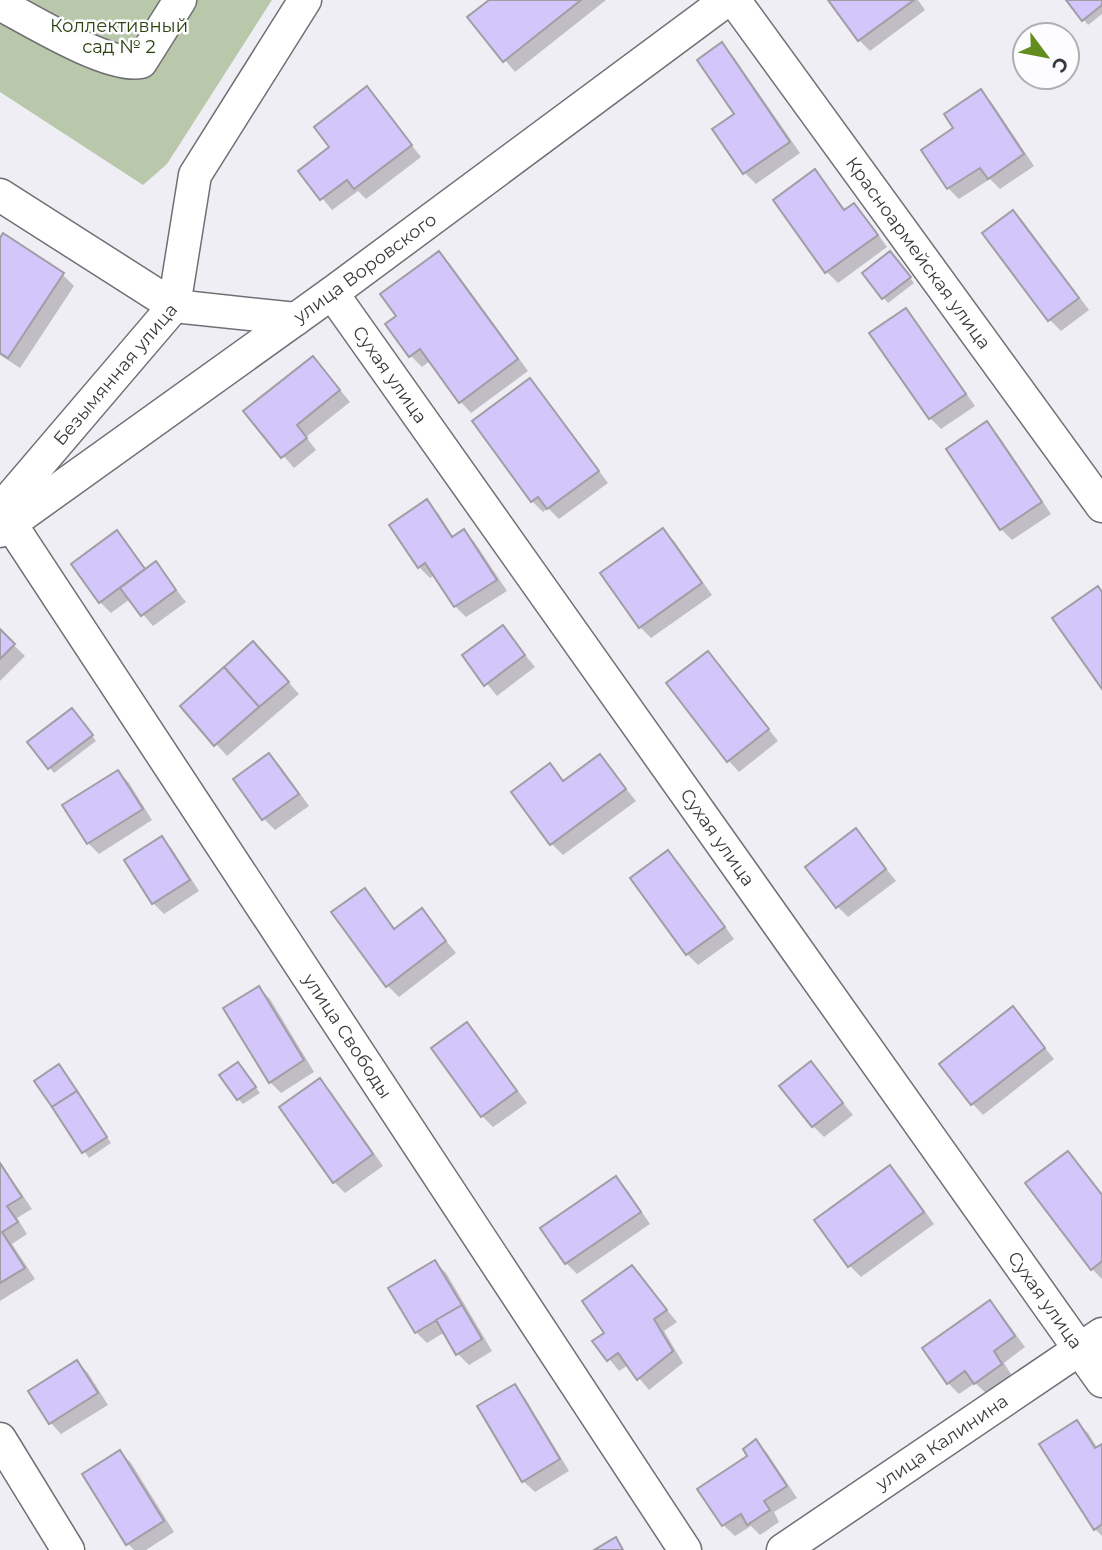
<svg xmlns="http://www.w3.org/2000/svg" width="1102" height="1550" viewBox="0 0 1102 1550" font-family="Montserrat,sans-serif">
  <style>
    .green { fill: #b9c8aa }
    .shadow { fill: #0003 }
    .building { fill: #d3c6fa; stroke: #9f9ea4; stroke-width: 2 }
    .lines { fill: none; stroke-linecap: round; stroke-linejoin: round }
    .minor-casing { stroke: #706f75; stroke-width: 35 }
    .minor { stroke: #fff; stroke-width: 32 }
    .labels { text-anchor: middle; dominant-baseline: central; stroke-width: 5; stroke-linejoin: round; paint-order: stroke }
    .park-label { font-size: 18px; fill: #2d420d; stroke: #fdfcff }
    .street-label { font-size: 18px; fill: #3a393c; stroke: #fdfcff }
  </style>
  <rect width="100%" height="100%" fill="#f0eef5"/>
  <path class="green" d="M0,0H272L167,164L143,185L0,92Z"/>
  <g class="shadow">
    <path d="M491,0H606L515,72L470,18Z"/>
    <path d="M830,0H918L925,10L870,51L859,40Z"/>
    <path d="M1068,0H1102V14L1088,25Z"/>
    <path d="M722,45L733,56L800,153L756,184L745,173L715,130L737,114Z"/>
    <path d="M367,89L421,157L366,199L358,191L332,210L300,171L331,147Z"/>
    <path d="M981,92L992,103L1034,166L1000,189L990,179L959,199L948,188L956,128Z"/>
    <path d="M815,172L846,211L854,205L865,216L887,247L838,283L827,272Z"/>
    <path d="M1013,212L1024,223L1089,310L1061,331L1050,320L985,233Z"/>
    <path d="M0,241L63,275L74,286L20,368L0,355Z"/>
    <path d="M439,253L450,264L528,371L471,413L460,401L430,361L422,367L411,356L398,317Z"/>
    <path d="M895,259L914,283L888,303L864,273Z"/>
    <path d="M905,310L916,321L975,406L941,429L930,418Z"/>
    <path d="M323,369L350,402L306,437L316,450L294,468L246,412Z"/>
    <path d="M530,380L541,392L608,483L559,519L548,508L543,512L532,501Z"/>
    <path d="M987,424L998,435L1051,514L1012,540L1001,529Z"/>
    <path d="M427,502L438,513L454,538L464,531L475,543L507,591L466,617L455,606L435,575L430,578L419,567Z"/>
    <path d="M663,530L674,541L712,595L651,638L640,627L602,573Z"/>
    <path d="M117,532L147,570L156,564L186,602L153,626L130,599L111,613L100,602Z"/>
    <path d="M502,627L535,667L497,696L464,655Z"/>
    <path d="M0,632L25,656L0,681Z"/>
    <path d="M708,653L778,741L739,772L728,760Z"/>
    <path d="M264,655L299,694L227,756L182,706Z"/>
    <path d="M77,715L96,741L54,773L29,742Z"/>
    <path d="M269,755L280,766L309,806L275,830L264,819L235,780Z"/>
    <path d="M599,756L636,801L563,855L552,844L513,792L550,765L565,782Z"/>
    <path d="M118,772L129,783L152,820L99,854L88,843Z"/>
    <path d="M856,831L896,881L848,917L837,906Z"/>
    <path d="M161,838L172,849L199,891L164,914L153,903Z"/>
    <path d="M668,852L679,863L734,939L698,965L687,954Z"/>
    <path d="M364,890L396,930L422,911L456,953L399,997L388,986Z"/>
    <path d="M259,988L270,999L314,1072L281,1093L270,1082Z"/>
    <path d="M1013,1009L1054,1059L983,1115L972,1103Z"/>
    <path d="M466,1024L477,1035L527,1103L493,1127L482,1116Z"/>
    <path d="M811,1064L853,1115L824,1137L813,1126Z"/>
    <path d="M59,1067L111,1143L89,1158L37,1081Z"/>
    <path d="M243,1070L260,1093L243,1104L238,1099Z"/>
    <path d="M320,1081L331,1092L383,1166L345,1193L334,1182Z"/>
    <path d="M1068,1153L1102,1194V1279L1092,1269Z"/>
    <path d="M0,1162L32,1209L17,1218L27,1234L12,1244L35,1279L0,1301Z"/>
    <path d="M890,1167L901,1178L934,1224L861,1277L850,1266Z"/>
    <path d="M616,1179L627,1190L650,1224L577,1274L566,1263Z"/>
    <path d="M435,1262L446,1273L492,1351L469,1365L458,1354L445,1332L427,1343L416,1332Z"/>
    <path d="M632,1268L677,1322L664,1331L683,1363L649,1390L628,1365L619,1371L595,1341L607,1333Z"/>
    <path d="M990,1303L1001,1314L1025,1347L1004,1363L1012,1376L987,1394L975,1383L959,1394L948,1383Z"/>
    <path d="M77,1362L88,1373L108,1405L61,1434L50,1422Z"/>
    <path d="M514,1386L525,1398L569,1471L535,1492L523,1481Z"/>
    <path d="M1077,1422L1088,1433L1098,1449L1102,1446V1536L1095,1529Z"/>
    <path d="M756,1442L767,1453L797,1498L774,1512L779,1522L760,1535L751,1526L735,1536L723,1525L700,1489L750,1457Z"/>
    <path d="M120,1452L131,1463L174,1532L146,1550H134L127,1543Z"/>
  </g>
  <g class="building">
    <path d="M489,0H581L503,62L467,17Z"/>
    <path d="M828,0H914L858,41Z"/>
    <path d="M1066,0H1102V5L1082,21Z"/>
    <path d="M722,42L790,142L743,174L712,129L734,114L697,60Z"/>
    <path d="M367,86L412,145L354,189L347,180L320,200L298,171L329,147L314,127Z"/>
    <path d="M981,89L1024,154L988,179L980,168L947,189L921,150L953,128L944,114Z"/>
    <path d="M815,169L844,210L854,203L878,235L825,273L773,200Z"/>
    <path d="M1013,210L1079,298L1048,321L982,233Z"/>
    <path d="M3,233L64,273L8,358L0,353V238Z"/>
    <path d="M439,251L518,359L459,403L420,349L409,357L385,324L396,316L380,294Z"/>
    <path d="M890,251L911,277L882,299L862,273Z"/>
    <path d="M906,308L966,394L929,419L869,333Z"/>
    <path d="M313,356L340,390L297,425L307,438L281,458L243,411Z"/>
    <path d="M530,378L599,471L547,509L538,497L531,502L472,421Z"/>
    <path d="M987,421L1042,502L1000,530L946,449Z"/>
    <path d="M427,499L452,537L464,529L497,580L454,607L425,563L418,568L389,525Z"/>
    <path d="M663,528L702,583L639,628L600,573Z"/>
    <path d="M117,530L145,569L99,603L71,564Z"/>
    <path d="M156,561L176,590L141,616L120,588Z"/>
    <path d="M1098,586L1102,592V689L1052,618Z"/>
    <path d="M503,625L525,655L484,686L462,655Z"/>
    <path d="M0,629L15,644L0,659Z"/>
    <path d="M253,641L289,682L259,707L224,667Z"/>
    <path d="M708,651L769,729L727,762L666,683Z"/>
    <path d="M224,667L259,707L214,746L180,706Z"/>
    <path d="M72,708L93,735L48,769L27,742Z"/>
    <path d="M269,753L299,794L262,820L233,779Z"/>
    <path d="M600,754L626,789L550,845L511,792L550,763L563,781Z"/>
    <path d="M118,770L143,809L87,844L62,805Z"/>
    <path d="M856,828L886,869L836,908L805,867Z"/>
    <path d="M162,836L190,880L152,904L124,860Z"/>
    <path d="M668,850L725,927L686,955L630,878Z"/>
    <path d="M365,888L394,929L422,908L446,941L386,987L331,912Z"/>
    <path d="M259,986L304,1060L269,1083L223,1008Z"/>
    <path d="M1013,1006L1045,1048L971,1105L939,1064Z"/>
    <path d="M467,1022L517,1091L481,1117L431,1048Z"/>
    <path d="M811,1061L843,1103L812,1127L779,1086Z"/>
    <path d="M238,1062L256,1087L237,1100L219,1075Z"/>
    <path d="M59,1064L77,1091L52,1107L34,1081Z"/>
    <path d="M320,1078L373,1154L333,1183L279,1107Z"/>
    <path d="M77,1091L107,1137L82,1153L52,1107Z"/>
    <path d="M1068,1151L1102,1195V1261L1091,1270L1025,1183Z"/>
    <path d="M0,1163L22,1197L7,1206L18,1222L2,1232L25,1268L0,1283Z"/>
    <path d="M890,1165L924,1212L848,1267L814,1220Z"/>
    <path d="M616,1176L641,1212L565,1264L540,1228Z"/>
    <path d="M435,1260L462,1305L415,1333L388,1288Z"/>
    <path d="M632,1265L667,1310L654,1319L673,1351L637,1380L618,1353L607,1361L592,1341L604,1333L582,1301Z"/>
    <path d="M990,1300L1015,1336L994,1351L1002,1364L974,1384L965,1371L947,1384L922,1348Z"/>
    <path d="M462,1305L482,1339L456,1355L436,1320Z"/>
    <path d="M77,1360L98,1393L49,1424L28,1391Z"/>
    <path d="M515,1384L560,1459L522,1482L477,1406Z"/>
    <path d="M1077,1420L1095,1448L1102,1444V1524L1094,1530L1039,1444Z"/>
    <path d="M756,1439L787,1486L764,1501L770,1510L747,1525L741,1514L722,1526L697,1489L747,1456L743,1449Z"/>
    <path d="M120,1450L164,1521L126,1545L82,1474Z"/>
    <path d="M616,1537L623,1550H594Z"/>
  </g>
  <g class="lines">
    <g class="minor-casing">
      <g id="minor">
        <path id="s1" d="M734,0L1102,506"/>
        <path d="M0,4C30,20 110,69 141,62L180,0"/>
        <path d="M0,195L174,306L296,319"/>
        <path id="s2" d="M332,293L1102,1381"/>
        <path id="s3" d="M0,510L174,306L195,175L305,0"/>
        <path id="s4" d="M10,523L685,1550"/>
        <path id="s5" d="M0,531L332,293L727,0"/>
        <path d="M0,1439L68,1550"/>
        <path id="s6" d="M783,1550L1102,1334"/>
      </g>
    </g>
    <use href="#minor" class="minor"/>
  </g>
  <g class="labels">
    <g class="park-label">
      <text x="119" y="26">Коллективный<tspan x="119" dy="21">сад № 2</tspan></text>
    </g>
    <g class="street-label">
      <text stroke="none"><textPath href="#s1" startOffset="313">Красноармейская улица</textPath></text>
      <text stroke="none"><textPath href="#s5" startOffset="450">улица Воровского</textPath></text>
      <text stroke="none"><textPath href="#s3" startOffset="178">Безымянная улица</textPath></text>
      <text stroke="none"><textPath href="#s2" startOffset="100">Сухая улица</textPath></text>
      <text stroke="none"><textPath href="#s2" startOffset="667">Сухая улица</textPath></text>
      <text stroke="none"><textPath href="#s4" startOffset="614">улица Свободы</textPath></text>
      <text stroke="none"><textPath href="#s2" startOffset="1234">Сухая улица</textPath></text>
      <text stroke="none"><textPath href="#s6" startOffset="192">улица Калинина</textPath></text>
    </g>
  </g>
  <g transform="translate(1046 56) rotate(122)"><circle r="33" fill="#fdfcff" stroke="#afaeb1" stroke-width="2"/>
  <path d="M0-5L12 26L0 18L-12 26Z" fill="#628d1e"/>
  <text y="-10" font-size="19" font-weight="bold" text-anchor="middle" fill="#3a393c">С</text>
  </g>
</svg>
